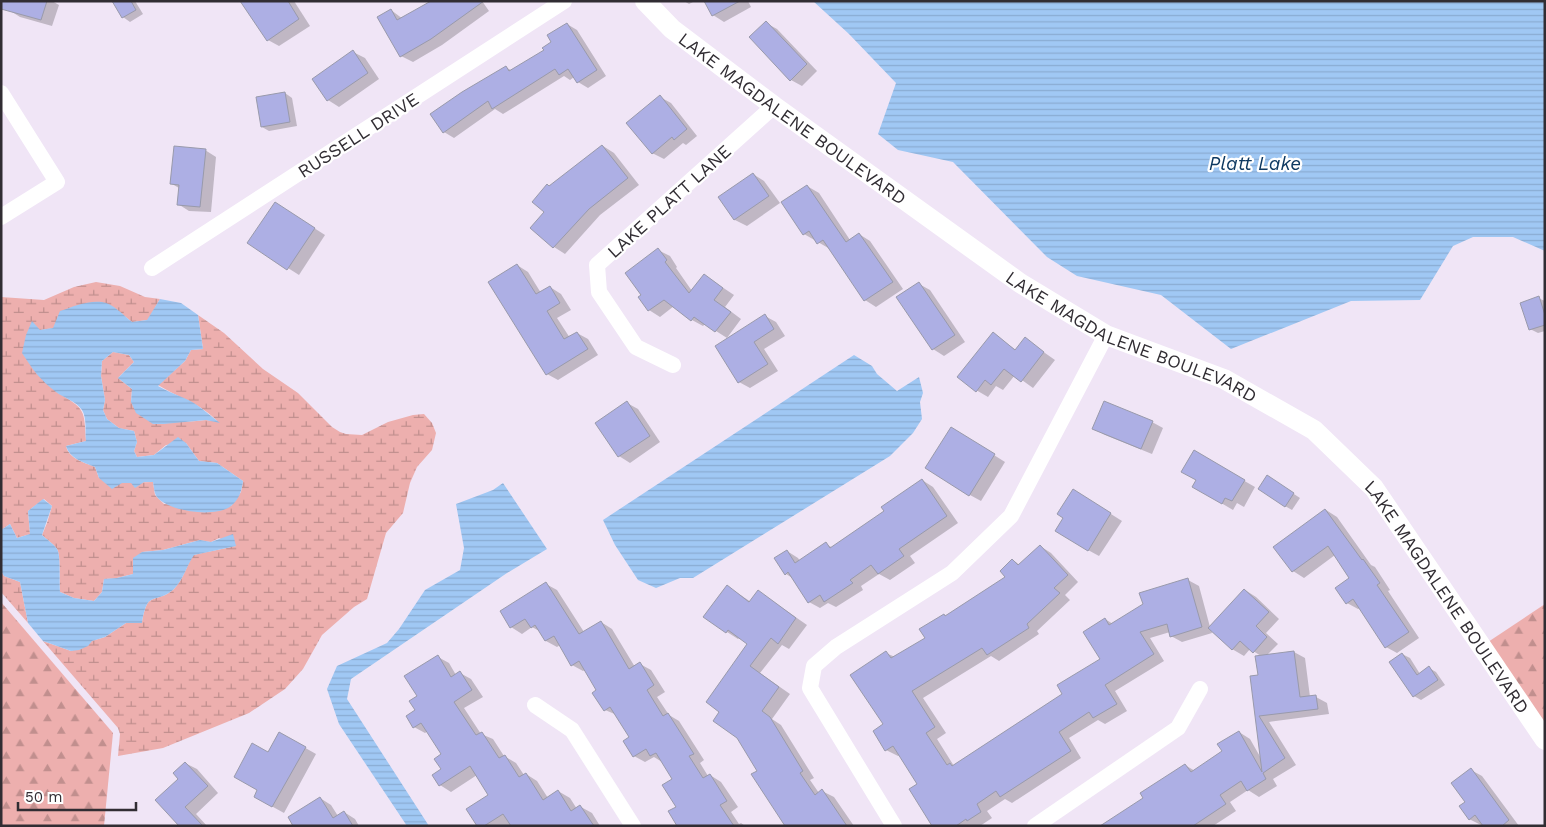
<svg xmlns="http://www.w3.org/2000/svg" width="1546" height="827" viewBox="0 0 1546 827" font-family="'Work Sans',sans-serif">
  <style>
    .forest { fill: url(#forest-firs) }
    .wetland { fill: url(#wetland-marsh) }
    .water { fill: url(#water-rules) }
    .shadow { fill: #0003 }
    .building { fill: #adafe4; stroke: #999aab }
    .lines { fill: none; stroke-linecap: round; stroke-linejoin: round }
    .minor { stroke: #fff; stroke-width: 16 }
    .tertiary { stroke: #fff; stroke-width: 20 }
    .labels { text-anchor: middle; dominant-baseline: central; stroke-width: 4.5; stroke-linejoin: round; paint-order: stroke }
    .street-label { font-size: 18px; fill: #312d33; stroke: #fff }
    .water-label { font-size: 19px; font-style: italic; fill: #0e3961; stroke: #fff }
  </style>
  <defs>
    <pattern id="forest-firs" width="22" height="20" patternUnits="userSpaceOnUse" patternTransform="scale(1.25)"><rect width="22" height="20" fill="#edafae"/><path d="M5 1l3.5 6h-7zM16 11l3.5 6h-7z" fill="#c18f8e"/></pattern>
    <pattern id="wetland-marsh" width="20" height="14" patternUnits="userSpaceOnUse" patternTransform="scale(1.25)"><rect width="20" height="14" fill="#edafae"/><path d="M1 5h8M5 5V1M11 12h8M15 12V8" fill="none" stroke="#c18f8e"/></pattern>
    <pattern id="water-rules" width="6" height="5" patternUnits="userSpaceOnUse" patternTransform="scale(1.25)"><rect width="6" height="5" fill="#a0c8f4"/><path d="M0 2.5h6" fill="none" stroke="#8aacd2"/></pattern>
  </defs>
  <rect width="100%" height="100%" fill="#f0e5f6"/>
  <g class="forest">
    <path d="M1,602L113,733L104,826H1Z"/>
    <path d="M1545,604V725L1488,642Z"/>
  </g>
  <g class="wetland">
    <path d="M96,282L120,286L145,297L160,299L148,320L132,322L113,307L53,328L40,330L58,393C86,409 84,410 86,441L66,446C69,459 83,462 95,467L99,478L122,483L153,482L155,495L164,504L231,506L241,492L243,481L217,463L199,461L186,443L166,445L154,455L137,457L134,451L137,442L134,431L119,428L107,419L103,410L105,400L101,376L102,361L113,352L129,355L134,362L118,378L132,389L131,402L187,422L206,420L218,422C202,404 179,398 158,385L185,361L191,350L203,349L198,315L224,333L263,369L298,393L332,427L340,432L346,434L362,435L388,422L413,415L424,414L432,423L436,433L432,450L417,467L410,483L403,513L386,533L367,599L354,607L322,635L303,669L285,689L249,713L163,748L118,756L120,734L118,728L43,641L71,651L92,641L105,637L126,623H142C148,588 154,606 174,589C183,580 187,565 193,555L236,546L219,538L211,542L200,540L163,550L142,552L133,574L117,578L104,579L102,592L94,601L74,598L60,592C59,583 61,554 57,549C54,544 46,539 42,535L47,523L52,506L44,499L28,511L30,534L17,538L10,524L1,530V297L44,300L74,287Z"/>
    <path d="M1,571L4,576L20,582L28,623L1,592Z"/>
  </g>
  <g class="water">
    <path d="M813,1H1545V251L1513,237H1473L1453,246L1420,300L1351,301L1231,349L1161,295L1077,276L1047,257L953,162L898,150L878,134L896,83L849,34Z"/>
    <path d="M160,299L181,303L198,315L203,349L191,350L185,361L158,386C167,391 175,394 184,398C197,403 208,414 220,423L206,420L164,424H153L136,413L131,402L132,389L118,378L134,362L129,355L113,352L102,361L101,376L105,400L103,410L107,419L119,428L134,431L137,442L134,451L137,457L154,455L178,437L186,443L199,461L217,463L243,481C242,490 239,500 231,506C216,518 169,512 157,497C154,493 154,487 153,482H144L135,488L131,483H122L112,489L99,478L95,467C83,462 70,459 66,446L86,441C85,432 87,418 82,410C76,401 64,398 56,392C40,380 33,370 22,353L26,335L32,321L40,330L53,328L60,311C72,307 88,300 102,302C113,303 124,316 132,322L147,320Z"/>
    <path d="M854,355L872,366L877,374L897,391L919,377L923,393L920,402L922,419L913,433L890,456L693,578H680L656,588L638,580L615,545L603,520Z"/>
    <path d="M503,483L547,549L507,573L351,679L347,699L429,826H407L339,724L327,689L337,666L387,643L399,629L425,590L460,570L464,548L456,504L493,490Z"/>
    <path d="M43,499L52,506L42,535C46,539 54,544 57,549C61,554 59,582 60,592L74,598L94,601L102,592L104,579L117,578L133,574V558L142,552L163,550L200,540L211,542L233,534L236,546L194,555C187,565 183,580 174,589C154,606 148,588 142,623H126L105,637L92,641L88,646L79,650L71,651L43,641L28,623L20,582L4,576L1,571V530L10,524L17,538L30,534L28,511Z"/>
  </g>
  <g class="shadow">
    <path d="M12,1H52L59,5L52,26L20,17L9,10Z"/>
    <path d="M135,1L143,14L130,22L123,17L114,2Z"/>
    <path d="M242,1H294L310,26L279,46L268,40Z"/>
    <path d="M429,1H482L489,11L442,45L413,62L401,56L391,10L403,19L430,3Z"/>
    <path d="M684,1H695L689,4Z"/>
    <path d="M706,1H748L751,7L724,22L713,15Z"/>
    <path d="M766,23L777,29L817,71L802,86L791,80Z"/>
    <path d="M567,24L577,30L606,76L588,88L578,82L574,77L570,80L564,76L503,114L495,109L454,138L444,132L506,67L512,71L545,50Z"/>
    <path d="M353,52L365,58L379,79L339,107L328,100Z"/>
    <path d="M285,93L292,98L297,126L269,131L262,127Z"/>
    <path d="M660,97L671,103L697,136L686,145L683,143L664,159L652,153Z"/>
    <path d="M603,146L614,153L639,185L600,215L565,254L554,247L532,228L546,212L550,187Z"/>
    <path d="M205,150L216,157L211,212L189,211L178,204L179,188L172,184Z"/>
    <path d="M753,174L764,181L780,203L747,226L735,220L720,197Z"/>
    <path d="M807,186L819,193L850,240L859,234L870,241L903,289L876,307L865,300L830,249L804,234Z"/>
    <path d="M286,210L325,235L299,275L288,268Z"/>
    <path d="M658,250L670,256L677,267L676,268L692,291L704,275L734,295L725,307L741,319L727,338L705,324L703,326L692,320L674,306L660,317L649,310L643,295Z"/>
    <path d="M517,265L528,272L541,293L550,287L561,294L571,310L557,318L570,338L577,333L588,339L598,355L558,380L547,374Z"/>
    <path d="M919,284L930,290L965,342L944,356L933,349L898,298Z"/>
    <path d="M1538,298L1545,301V331L1538,333L1530,329Z"/>
    <path d="M765,316L776,322L785,336L764,349L778,371L750,388L739,382L716,346Z"/>
    <path d="M993,334L1016,350L1025,339L1055,360L1033,388L1015,375L1003,390L996,386L988,397L976,390Z"/>
    <path d="M627,403L638,409L660,442L630,463L619,456Z"/>
    <path d="M1152,422L1163,428L1152,454L1105,435L1094,429Z"/>
    <path d="M962,435L1005,462L981,501L970,495Z"/>
    <path d="M1194,452L1255,487L1244,507L1237,503L1233,510L1194,487L1198,480Z"/>
    <path d="M922,480L933,487L958,523L910,556L915,563L890,580L879,574L861,586L863,590L836,607L828,603L820,608L809,602L794,579L786,574L787,551L798,558L800,561L826,544L833,548L886,512Z"/>
    <path d="M1274,481L1300,498L1292,510L1285,506Z"/>
    <path d="M1084,497L1122,521L1099,556L1088,550Z"/>
    <path d="M1326,510L1337,517L1371,565L1375,567L1390,590L1388,591L1419,638L1397,653L1386,647L1360,608L1358,609L1347,603L1351,579L1335,555L1304,578L1293,571Z"/>
    <path d="M1040,546L1051,553L1078,582L1065,595L1070,600L1037,631L1039,634L999,661L991,656L923,698L946,733L937,739L954,766L1064,695L1101,660L1105,619L1113,624L1188,580L1199,586L1210,627L1245,590L1256,597L1279,619L1266,633L1278,644L1267,655L1294,652L1305,658L1310,697H1316L1327,703L1329,714L1269,722L1296,765L1273,779L1277,786L1259,797L1248,790L1230,802L1236,811L1213,826H1103L1145,798L1185,765L1195,771L1224,752L1239,732L1250,739L1262,760L1252,677L1259,676L1261,656L1250,649L1244,656L1232,649L1211,629L1212,633L1182,642L1171,636L1170,632L1150,638L1164,661L1115,691L1127,711L1105,724L1098,720L1069,738L1081,758L1012,803L1005,799L987,811L992,818L980,826H934L919,784L900,755L898,756L886,750L885,725L886,653L895,657L926,638L946,617L1007,577L1013,560L1020,565Z"/>
    <path d="M546,584L557,590L584,632L601,622L612,629L635,667L640,664L651,670L665,692L657,697L669,715L679,721L704,760L700,763L708,776L710,775L721,782L738,807L731,812L739,824L741,823L745,826H679L674,779L662,762L654,757L645,762L634,756L631,738L617,715L605,710L598,691L585,670L583,671L572,665L560,645L557,647L546,641L541,632L532,627L522,634L511,627Z"/>
    <path d="M727,586L751,602L758,591L807,625L789,649L782,645L760,673L790,694L772,719L781,725L814,778L810,780L819,793L822,791L834,797L854,826H787L759,771L721,711L749,644L740,637L738,639L727,632L705,616Z"/>
    <path d="M1402,654L1410,658L1420,674L1429,668L1436,672L1445,685L1421,700L1414,696Z"/>
    <path d="M438,657L449,663L456,675L460,673L471,679L483,697L464,708L481,734L493,739L504,756L516,763L524,775L526,774L537,781L548,798L558,791L570,798L577,809L581,807L592,813L600,826H479L490,795L477,775L451,792L440,785L434,775L442,770L443,754L428,731L425,733L414,727L418,696Z"/>
    <path d="M279,733L316,754L284,813L255,797L259,790L268,753Z"/>
    <path d="M185,763L197,769L218,793L196,814L207,826H181L180,779Z"/>
    <path d="M1471,770L1482,776L1519,826H1484L1483,824L1481,825L1469,819L1467,802Z"/>
    <path d="M320,798L331,805L338,816L344,812L355,819L359,826H295Z"/>
  </g>
  <g class="building">
    <path d="M1,1H47L41,20L1,9Z"/>
    <path d="M112,1H131L136,10L122,18Z"/>
    <path d="M240,1H288L299,19L267,41Z"/>
    <path d="M431,1H484L431,39L400,57L377,17L391,9L397,20Z"/>
    <path d="M704,1H740L712,16Z"/>
    <path d="M766,21L807,64L790,81L749,37Z"/>
    <path d="M567,23L597,70L577,83L568,69L559,75L555,69L492,109L488,101L443,133L430,114L462,92L506,66L509,71L544,50L542,48L551,42L547,35Z"/>
    <path d="M353,50L368,73L327,101L312,79Z"/>
    <path d="M285,92L290,122L261,127L256,97Z"/>
    <path d="M660,95L687,129L674,140L672,137L652,154L626,123Z"/>
    <path d="M602,145L628,178L589,209L553,248L530,228L544,212L532,202L547,184L549,186Z"/>
    <path d="M174,146L206,149L200,207L177,205L179,185L170,184Z"/>
    <path d="M753,173L769,196L734,220L718,197Z"/>
    <path d="M807,185L846,242L859,233L893,282L864,301L823,240L817,244L809,231L803,235L781,202Z"/>
    <path d="M275,202L315,228L287,270L247,243Z"/>
    <path d="M658,248L667,260L665,262L689,293L704,274L723,288L714,300L731,312L715,332L694,317L691,321L664,300L648,311L638,297L641,295L625,273Z"/>
    <path d="M517,264L536,294L550,286L560,303L547,311L564,339L577,332L588,349L546,375L488,282Z"/>
    <path d="M919,282L955,335L932,350L896,297Z"/>
    <path d="M1539,296L1545,315V325L1529,330L1520,303Z"/>
    <path d="M765,314L774,329L754,342L768,364L738,383L715,346Z"/>
    <path d="M993,332L1015,350L1025,337L1044,352L1021,382L1004,369L991,385L985,380L976,392L957,377Z"/>
    <path d="M627,401L650,436L618,457L595,423Z"/>
    <path d="M1104,401L1153,421L1141,449L1092,429Z"/>
    <path d="M951,427L995,454L969,496L925,468Z"/>
    <path d="M1194,450L1245,480L1232,501L1225,498L1222,504L1192,487L1196,480L1181,472Z"/>
    <path d="M1267,475L1294,493L1285,507L1258,489Z"/>
    <path d="M922,479L947,516L899,549L904,556L878,574L871,565L850,580L853,583L824,602L820,595L808,603L788,572L785,575L774,558L787,550L795,563L826,542L830,548L884,511L881,507Z"/>
    <path d="M1073,489L1111,513L1088,551L1055,531L1063,518L1057,514Z"/>
    <path d="M1325,509L1362,560L1363,559L1380,583L1377,585L1409,632L1385,648L1353,599L1346,604L1335,588L1349,578L1328,546L1292,572L1273,547Z"/>
    <path d="M1040,545L1068,575L1054,588L1060,593L1027,624L1029,628L987,655L982,648L912,691L935,727L926,733L947,765L950,763L952,766L1062,694L1057,685L1100,659L1083,632L1105,618L1109,625L1143,604L1139,593L1188,578L1202,627L1170,637L1167,624L1140,632L1154,654L1105,685L1117,704L1093,718L1089,712L1059,732L1071,751L1000,797L996,791L977,804L981,812L967,821L966,819L956,826H932L909,789L917,784L893,746L885,751L873,731L883,724L850,675L886,651L891,658L925,638L919,629L944,614L945,616L1005,577L1000,571L1012,559L1018,565Z"/>
    <path d="M546,582L579,634L601,621L629,669L640,662L654,685L647,690L663,716L668,713L694,754L689,756L703,778L710,774L727,801L720,805L734,826H677L668,811L676,807L662,785L672,779L656,753L650,756L646,749L633,757L623,741L629,737L610,707L604,711L592,693L596,690L579,661L571,666L554,636L545,641L535,625L531,628L525,619L510,628L500,611Z"/>
    <path d="M727,585L749,602L758,590L796,618L778,644L771,638L750,666L779,687L762,711L770,717L803,771L800,773L815,795L822,789L847,826H785L751,774L757,771L737,738L713,721L719,712L706,702L747,644L728,630L726,633L703,617Z"/>
    <path d="M1244,589L1269,612L1256,626L1267,637L1253,653L1240,641L1232,650L1208,628Z"/>
    <path d="M1294,651L1300,697L1316,695L1318,709L1259,716L1285,758L1263,773L1266,779L1247,791L1241,781L1220,795L1226,804L1193,826H1100L1143,798L1140,793L1185,764L1191,772L1222,751L1217,744L1239,731L1262,772L1250,676L1258,675L1255,656Z"/>
    <path d="M1402,653L1417,675L1429,666L1438,680L1413,697L1389,662Z"/>
    <path d="M438,655L451,677L460,671L472,690L454,702L476,735L482,732L499,758L505,755L519,777L526,773L543,800L558,790L571,811L580,805L594,826H511L503,814L484,826H477L466,809L488,795L470,766L439,786L432,775L441,769L434,759L441,754L421,723L413,728L406,716L415,710L409,701L417,696L404,676Z"/>
    <path d="M279,732L306,747L272,807L254,797L257,790L234,777L252,743L268,752Z"/>
    <path d="M185,762L208,786L185,807L203,826H179L155,800L178,779L173,773Z"/>
    <path d="M1471,768L1509,820L1502,826H1483L1475,815L1469,820L1459,806L1465,802L1451,783Z"/>
    <path d="M320,797L333,818L344,811L353,826H293L288,817Z"/>
  </g>
  <g class="lines">
    <g class="minor">
      <path d="M1,93L57,182L1,217"/>
      <path d="M152,268L564,1"/>
      <path d="M673,365L636,347L599,292L597,265L774,106"/>
      <path d="M535,705L572,730L633,826"/>
      <path d="M894,826L810,688L814,666L836,647L952,573L1011,516L1106,335"/>
      <path d="M1035,826L1178,728L1200,689"/>
    </g>
    <path class="tertiary" id="s1" d="M645,1L672,29L774,106L1020,283L1106,335L1224,379L1314,430L1374,488L1545,740"/>
  </g>
  <g class="labels">
    <g class="street-label">
      <text stroke="none"><textPath href="#s1" startOffset="189">LAKE MAGDALENE BOULEVARD</textPath></text>
      <text transform="translate(358 135) rotate(-33)">RUSSELL DRIVE</text>
      <text transform="translate(669 201) rotate(-42)">LAKE PLATT LANE</text>
      <text stroke="none"><textPath href="#s1" startOffset="594">LAKE MAGDALENE BOULEVARD</textPath></text>
      <text stroke="none"><textPath href="#s1" startOffset="1014">LAKE MAGDALENE BOULEVARD</textPath></text>
    </g>
    <g class="water-label">
      <text x="1255" y="163">Platt Lake</text>
    </g>
  </g>
  <rect width="1546" height="827" fill="none" stroke="#312d33" stroke-width="5"/>
  <path d="M18 802v8h118v-8" fill="none" stroke="#312d33" stroke-width="2.5"/>
  <text x="25" y="802" font-size="15" fill="#312d33" stroke="#ffffff" stroke-width="4" paint-order="stroke">50 m</text>
</svg>
